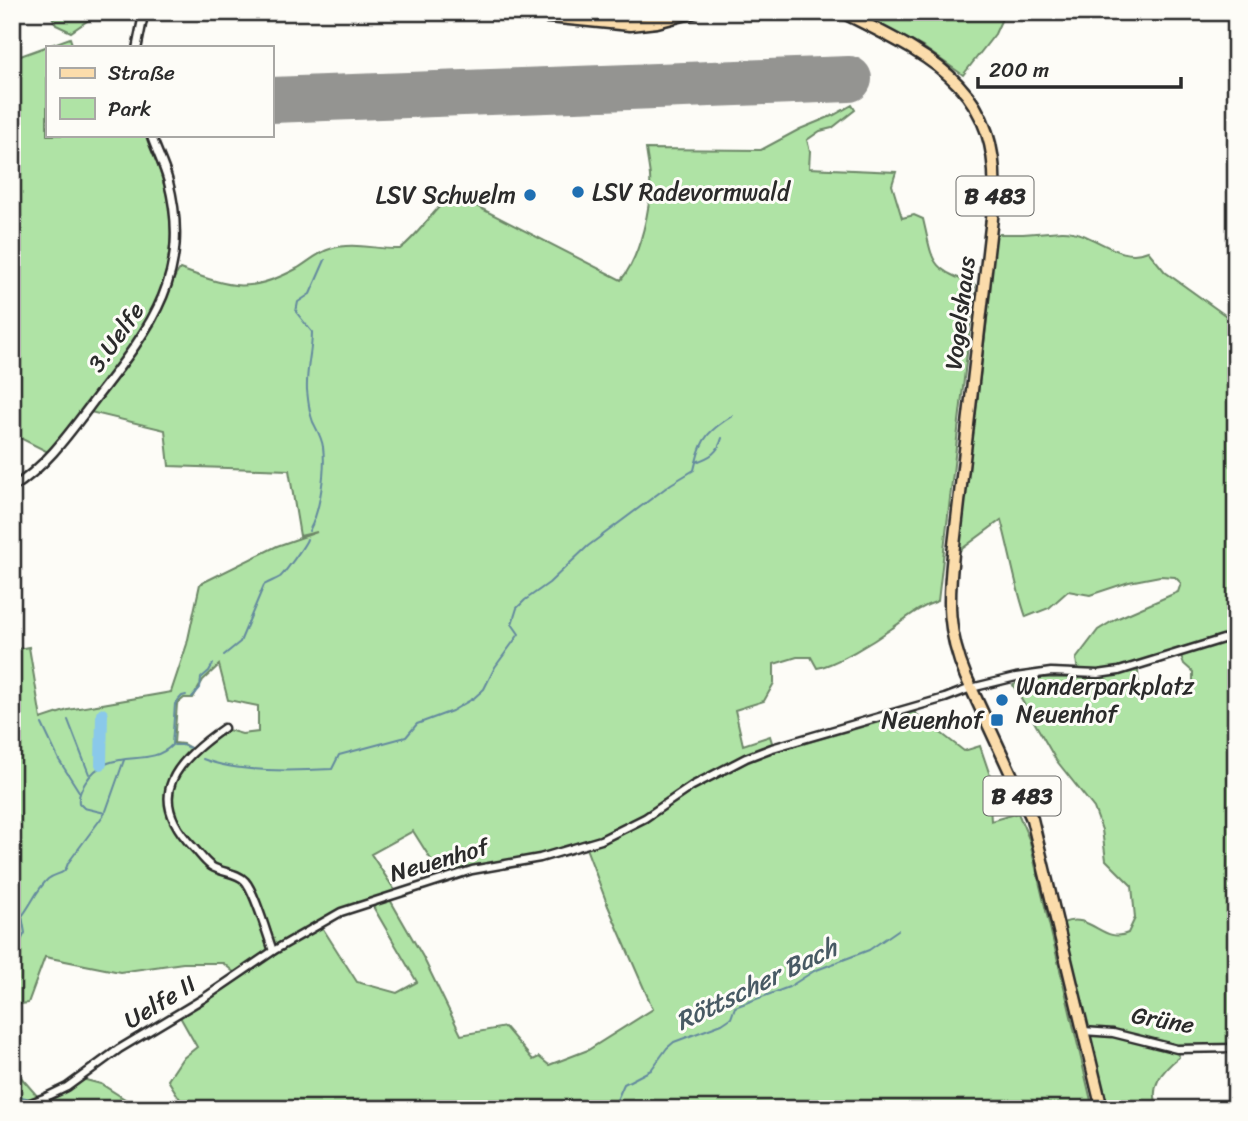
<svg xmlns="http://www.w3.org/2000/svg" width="1248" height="1121" viewBox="0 0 1248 1121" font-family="Sriracha,sans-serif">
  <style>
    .green { fill: #afe3a5; stroke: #6d8768; stroke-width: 2; fill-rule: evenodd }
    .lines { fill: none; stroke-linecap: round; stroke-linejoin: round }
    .stream { stroke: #648a9e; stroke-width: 2 }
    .river { stroke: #8ac9ea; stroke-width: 12 }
    .runway { stroke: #949491; stroke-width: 46 }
    .minor-casing { stroke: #2b2b2b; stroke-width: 11 }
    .tertiary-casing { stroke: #2b2b2b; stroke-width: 12 }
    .primary-casing { stroke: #2b2b2b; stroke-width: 15 }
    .minor { stroke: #fdfcf7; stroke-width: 6 }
    .tertiary { stroke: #fdfcf7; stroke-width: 7 }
    .primary { stroke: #fbdcab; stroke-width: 10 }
    .poi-dot { fill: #1f6fb2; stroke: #fdfcf7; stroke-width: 2.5 }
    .labels { text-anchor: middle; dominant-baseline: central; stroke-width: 6; stroke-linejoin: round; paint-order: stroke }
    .shield { fill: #fdfcf7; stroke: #6a6a68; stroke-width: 2 }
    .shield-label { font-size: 23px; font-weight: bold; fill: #2b2b2b }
    .poi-label { font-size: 24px; fill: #2b2b2b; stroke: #fdfcf7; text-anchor: start }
    .street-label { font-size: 24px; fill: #2b2b2b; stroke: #fdfcf7 }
    .water-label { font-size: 26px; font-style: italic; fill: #485a64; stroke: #fdfcf7 }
  </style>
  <rect width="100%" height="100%" fill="#fdfcf7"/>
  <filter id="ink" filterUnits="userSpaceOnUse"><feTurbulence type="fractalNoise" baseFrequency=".0143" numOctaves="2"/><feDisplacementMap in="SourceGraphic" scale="14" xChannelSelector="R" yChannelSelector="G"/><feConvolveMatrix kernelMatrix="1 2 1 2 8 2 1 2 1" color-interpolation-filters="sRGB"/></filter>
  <g filter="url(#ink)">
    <g class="green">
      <path d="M50,12H100L71,32L56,25Z"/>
      <path d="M856,12H1005L995,34L963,75L923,47Z"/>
      <path d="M70,38L73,47H47V135H147C155,158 165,182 169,206C184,308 107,379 48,452L12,434V59Z"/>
      <path d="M852,105L855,110L832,128L820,131L807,140L810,151L809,168L896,172L892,185L902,218L914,215L923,219C934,265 929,267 975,285L938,601C919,607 907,618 891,629C873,642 837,664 817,668L811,657H797L774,664V683L764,701L735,710L743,745L770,736L775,752L914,712L964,751L980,746L997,796L990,805L991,821L1018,813L1029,839L1093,1109H180L183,1104L168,1080L182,1059L197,1047L179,1015L274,952L320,924L357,982L397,993L417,982L371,903L389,898L423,957L461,1035L505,1027L533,1060L539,1057L549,1065L588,1050L653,1009L608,906L586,848L614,837L644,821L641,816L594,839L565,848L442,877L413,831L371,854L396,892C351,905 313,924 274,949C268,934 254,889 245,879C236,870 220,872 211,864C204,858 198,851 192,844C144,795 180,761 225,729L242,734L258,732V706L228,700L219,665L203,680L193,698H184L177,704L174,743L183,744L194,750C185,760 172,772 168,785C159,815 190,852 213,868C224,876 237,873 246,885L272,951L236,974L223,963H183L120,972L45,957L28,1003L12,1005V650L29,647L41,719L68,710L171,692L187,644L200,584L277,546L317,532L300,536L289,470L169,466L165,430L90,412C112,383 136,355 155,324C165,307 168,284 180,269C230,287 248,295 298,268C308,262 319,252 330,249C353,241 377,250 400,249C421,233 432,210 453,194L621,280C640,257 652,205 650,176C649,167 647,157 646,149L761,150L800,129L834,115Z"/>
      <path d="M1062,231C1093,230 1118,264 1148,251L1165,272L1236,323V1069L1227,1050L1178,1047L1179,1057C1163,1070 1147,1087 1159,1109H1106L1063,923C1090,911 1104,945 1128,933L1135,918L1132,886L1106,860L1102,830L1094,808L1056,760L1013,685L1033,678H1079L1076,659L1098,630L1116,619L1178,592L1181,583L1175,577L1160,576L1129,582L1090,595L1068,591L1049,608L1026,617C1015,586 1010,552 1001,520L959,551L990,294L993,234H1023ZM1214,639L1180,653L1184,664L1193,672V688L1139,686L1138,670L1114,675L1113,669Z"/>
      <path d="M12,1067L39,1098L12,1107Z"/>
      <path d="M82,1079L101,1084L136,1106V1109H22Z"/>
    </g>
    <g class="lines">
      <g class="stream">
        <path d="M696,462C702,437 710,430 732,416"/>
        <path d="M309,531C320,512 326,469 323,447C322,438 317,430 313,422C309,412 308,401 307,390C306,368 312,353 312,332L296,312L298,302L310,294L325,260"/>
        <path d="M224,655L240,642L264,585C269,582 275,580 280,577C283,575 306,544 307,539"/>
        <path d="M192,697L200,688L201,678L209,671L213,664"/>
        <path d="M68,720L89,774"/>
        <path d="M42,724L59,760L80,793"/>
        <path d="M172,744L175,704L182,696L186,695"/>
        <path d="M174,745H182L190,748"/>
        <path d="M203,759C237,773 295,771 332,769L339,755L406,737L417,724L452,711L474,698L484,689L495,667L519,634L512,624L517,608L525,600L549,583L588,546L671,484L694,470L696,462C710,457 718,453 722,438"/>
        <path d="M106,811L124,760"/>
        <path d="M12,957L25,933L22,916C31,905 37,889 48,879C57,872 65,876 68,863L105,813L84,808L79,803C78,795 81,790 85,783C109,744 148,770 172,745"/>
        <path d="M12,1095L31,1099"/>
        <path d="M50,1103L73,1109"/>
        <path d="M613,1109L624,1084L651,1070L667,1048L674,1042L722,1024L731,1018L735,1007L789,987L814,971L869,950L898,930"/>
      </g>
      <path class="river" d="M101,764L102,714"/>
      <path class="runway" d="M271,100L849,79"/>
      <g class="minor-casing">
        <g id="minor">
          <path d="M224,728C176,761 144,796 193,847C199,853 204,861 211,866C221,873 237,872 245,881C255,892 267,935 273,951"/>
          <path d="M1083,1031L1113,1033L1177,1049L1236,1048"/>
          <path d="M14,1109L44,1098L67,1087L119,1049L204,998L273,951L341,912L472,870L540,858L601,840L645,818L692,786L746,758L772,748L945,698L971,688L1016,677L1051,672L1098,674L1119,671L1236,635"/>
        </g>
      </g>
      <g class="tertiary-casing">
        <g id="tertiary">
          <path d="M137,47L144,12"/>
          <path d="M12,488C47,466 71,431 96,398C151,327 193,275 168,180C164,165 156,150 151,135"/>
        </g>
      </g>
      <g class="primary-casing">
        <g id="primary">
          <path d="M497,12L630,25L657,22L695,12"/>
          <path d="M842,12C931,57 1001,86 994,201L953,554C948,601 947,632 966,677L1032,819L1102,1109"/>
        </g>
      </g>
      <use href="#minor" class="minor"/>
      <use href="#tertiary" class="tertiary"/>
      <use href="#primary" class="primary"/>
    </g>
  </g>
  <g class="poi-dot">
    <circle cx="578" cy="192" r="7"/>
    <circle cx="530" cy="195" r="7"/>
    <circle cx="1002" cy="700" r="7"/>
    <rect x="990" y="713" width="14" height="14" rx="3.5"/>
  </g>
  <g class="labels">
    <g class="shield">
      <rect x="956.5" y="176.5" width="77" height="39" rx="5"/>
      <rect x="983.5" y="776.5" width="77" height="39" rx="5"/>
    </g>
    <g class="shield-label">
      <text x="995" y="196">B 483</text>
      <text x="1022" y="796">B 483</text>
    </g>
    <g class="poi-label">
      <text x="592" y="192">LSV Radevormwald</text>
      <text x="516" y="195" text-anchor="end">LSV Schwelm</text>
      <text x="1016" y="686">Wanderparkplatz<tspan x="1016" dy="28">Neuenhof</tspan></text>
      <text x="983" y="720" text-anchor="end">Neuenhof</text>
    </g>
    <g class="street-label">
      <text transform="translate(960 313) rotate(-83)">Vogelshaus</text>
      <text transform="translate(116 337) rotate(-55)">3.Uelfe</text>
      <text transform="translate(439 860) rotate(-16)">Neuenhof</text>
      <text transform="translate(160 1002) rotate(-31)">Uelfe II</text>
      <text transform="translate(1163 1020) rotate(10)">Grüne</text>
    </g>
    <g class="water-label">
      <text transform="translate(756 984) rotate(-26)">Röttscher Bach</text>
    </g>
  </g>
  <rect width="1248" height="1121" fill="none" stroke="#fdfcf7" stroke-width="42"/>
  <rect x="21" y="21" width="1206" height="1079" fill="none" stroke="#2b2b2b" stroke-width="2.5" filter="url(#ink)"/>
  <rect x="46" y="46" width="228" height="91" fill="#fdfcf7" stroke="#a9a8a5" stroke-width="2"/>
  <rect x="60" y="68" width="35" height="10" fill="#fbdcab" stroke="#a9a8a5" stroke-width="2"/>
  <text x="108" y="80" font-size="21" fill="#2b2b2b">Straße</text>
  <rect x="60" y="98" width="35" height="21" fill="#afe3a5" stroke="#a9a8a5" stroke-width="2"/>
  <text x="108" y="116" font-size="21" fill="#2b2b2b">Park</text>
  <path d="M978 77v10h203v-10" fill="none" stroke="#2b2b2b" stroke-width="3.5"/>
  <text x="989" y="77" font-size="21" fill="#2b2b2b" stroke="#fdfcf7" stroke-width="5" paint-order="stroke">200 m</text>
</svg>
